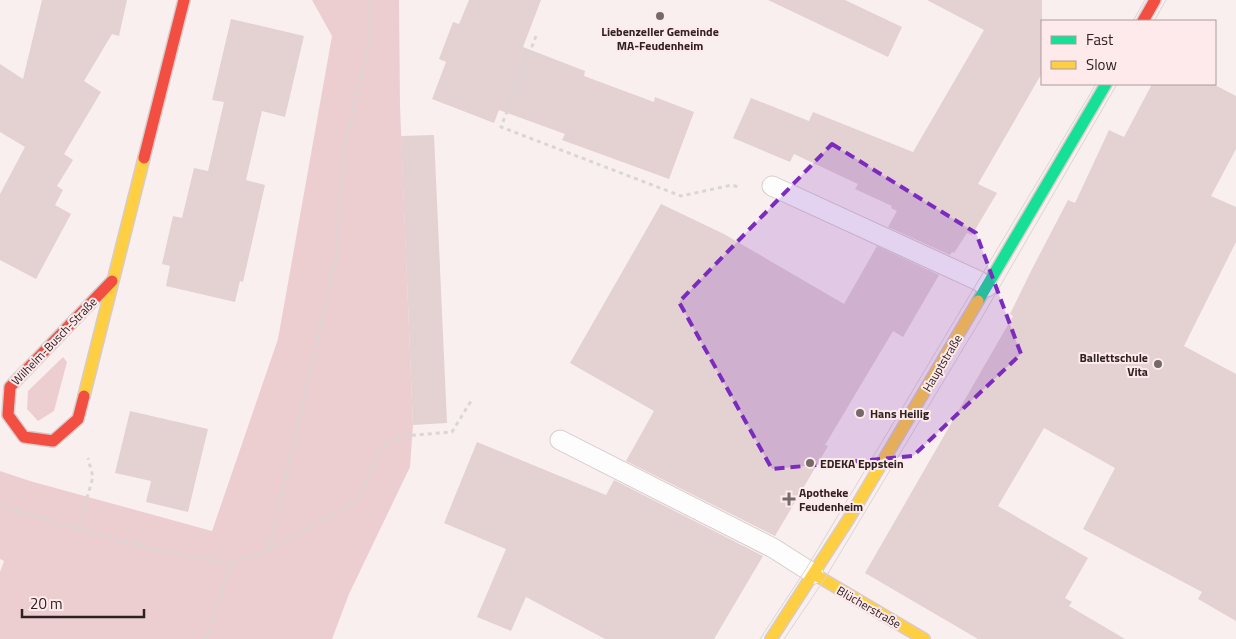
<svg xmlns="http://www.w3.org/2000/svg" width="1236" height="639" viewBox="0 0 1236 639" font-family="'Titillium Web',sans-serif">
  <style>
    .green { fill: #edced0 }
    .building { fill: #e4d1d2 }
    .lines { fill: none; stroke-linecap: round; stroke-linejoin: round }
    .lane-casing { stroke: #d7cccc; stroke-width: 21 }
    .fast-casing { stroke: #d7cccc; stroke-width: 14 }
    .slow-casing { stroke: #d7cccc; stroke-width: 14 }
    .jam-casing { stroke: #d7cccc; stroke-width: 14 }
    .path { stroke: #dad6d6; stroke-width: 3; stroke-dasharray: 4 4; stroke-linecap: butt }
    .lane { stroke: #fefdfd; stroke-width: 19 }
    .fast { stroke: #16e098; stroke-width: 11 }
    .slow { stroke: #ffcf43; stroke-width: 11 }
    .jam { stroke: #f24e42; stroke-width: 11 }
    .tram { stroke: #d9d5d6; stroke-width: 1 }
    .marked { fill: #7b2cbf; fill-opacity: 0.2; stroke: #7b2cbf; stroke-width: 4; stroke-dasharray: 10 6; stroke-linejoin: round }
    .poi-dot { fill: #75696a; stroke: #ffeaeb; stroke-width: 2 }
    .labels { text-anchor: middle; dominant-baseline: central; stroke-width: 4; stroke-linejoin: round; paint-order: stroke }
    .poi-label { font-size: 12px; font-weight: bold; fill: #2e2122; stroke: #ffeaeb; text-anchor: start }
    .street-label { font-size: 12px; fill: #2e2122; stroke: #ffeaeb }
  </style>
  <rect width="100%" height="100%" fill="#faefef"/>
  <g class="green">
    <path d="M312,0H399L400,106L413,425L410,467L349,594L332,639H0V572L4,561L0,559V471L30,481L212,531L278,339L332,36Z"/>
    <path d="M63,357L67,362L54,411L38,421L27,409L28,391Z"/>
  </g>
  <g class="building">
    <path d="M42,0H127L119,36L112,34L84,81L101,92L64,154L73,160L57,186L63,190L55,205L71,214L36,279L0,260V194L25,147L0,132V64L23,79Z"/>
    <path d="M469,0H541L523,47L585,71L584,76L654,102L655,97L694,112L669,179L562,140L565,134L499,110L494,123L432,99L446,62L439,59L453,22L459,24Z"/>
    <path d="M768,0H845L902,27L888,57Z"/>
    <path d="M927,0H1042V73L978,184L997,193L972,235L967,233L954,253L952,252L950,255L888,227L897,211L891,208L892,206L855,189L858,184L794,154L790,162L733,138L751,98L809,121L813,112L913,152L984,30Z"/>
    <path d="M231,19L304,36L285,117L262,111L246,180L265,185L243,282L240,281L235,302L166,286L170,266L162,264L173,216L182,218L194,168L208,171L224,102L212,100Z"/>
    <path d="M1152,84H1213L1236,96V149L1211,196L1236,207V242L1184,346L1236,374V621L1198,599L1202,592L1083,529L1115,468L1044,428L998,506L1088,558L1065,598L1072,602L1069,606L1125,639H978L865,573L1013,316L1010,314L1032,269L1068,200L1075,203L1109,130L1124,137Z"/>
    <path d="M434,135L447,423L413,425L401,136Z"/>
    <path d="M661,204L724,234L844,304L877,246L939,275L903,337L893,331L825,445L828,446L775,536L626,461L654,411L570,363Z"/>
    <path d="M130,411L208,429L188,512L146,502L151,481L115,473Z"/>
    <path d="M477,442L606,495L614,480L763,556L714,639H605L526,597L511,631L477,617L506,549L444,523Z"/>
  </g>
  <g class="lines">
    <g class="lane-casing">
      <g id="lane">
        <path d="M772,186L979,281L987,287"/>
        <path d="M560,440L773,548L814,574"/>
      </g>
    </g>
    <g class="fast-casing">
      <path id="fast" d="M978,301L1106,84"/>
    </g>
    <g class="slow-casing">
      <g id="slow">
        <path d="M84,396L144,158"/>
        <path d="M814,574L924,639"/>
        <path d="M771,639L848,520L978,301"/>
      </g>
    </g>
    <g class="jam-casing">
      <g id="jam">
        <path d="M1143,21L1155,0"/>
        <path d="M144,158L184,0"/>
        <path d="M84,396L78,419L53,441L24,437L8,415L10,387L112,281"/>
      </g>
    </g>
    <g class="path">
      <path d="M536,36L501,127L681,196L732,185L741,188"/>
      <path d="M0,506L78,529L167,552L231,563L269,550L358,500L379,451L389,440L403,436L452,432L471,401"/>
      <path d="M78,529L93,477L88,458"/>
      <path d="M269,550L336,258L344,149L371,35L368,0"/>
      <path d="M206,639L231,563"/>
    </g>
    <use href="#lane" class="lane"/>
    <use href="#fast" class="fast"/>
    <use href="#slow" class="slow"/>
    <use href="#jam" class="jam"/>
    <g class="tram">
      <path d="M1133,21L1145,0"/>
      <path d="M1154,21L1166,0"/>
      <path d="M760,639L806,569L1096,84"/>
      <path d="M784,639L824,580L981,319L1117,84"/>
    </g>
  </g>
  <path class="marked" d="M832,144L976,233L1021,354L913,456L772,469L679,302Z"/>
  <g class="poi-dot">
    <circle cx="660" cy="16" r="5"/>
    <circle cx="1158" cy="364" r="5"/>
    <circle cx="860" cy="413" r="5"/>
    <circle cx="810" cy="463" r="5"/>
    <path d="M786.5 491.5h5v5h5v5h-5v5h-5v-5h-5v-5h5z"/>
  </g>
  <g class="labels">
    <g class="poi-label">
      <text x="660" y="31" text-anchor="middle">Liebenzeller Gemeinde<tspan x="660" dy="14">MA-Feudenheim</tspan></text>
      <text x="1148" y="357" text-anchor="end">Ballettschule<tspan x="1148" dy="14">Vita</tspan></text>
      <text x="870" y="413">Hans Heilig</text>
      <text x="820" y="463">EDEKA Eppstein</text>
      <text x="799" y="492">Apotheke<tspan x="799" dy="14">Feudenheim</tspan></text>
    </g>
    <g class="street-label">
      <text transform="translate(54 341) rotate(-46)">Wilhelm-Busch-Straße</text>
      <text transform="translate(942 363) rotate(-59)">Hauptstraße</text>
      <text transform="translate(869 607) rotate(30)">Blücherstraße</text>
    </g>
  </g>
  <rect x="1041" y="20" width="175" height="65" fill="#ffeaeb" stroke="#ab9a9b"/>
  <rect x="1051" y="36" width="25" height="8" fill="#16e098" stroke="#ab9a9b"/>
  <text x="1086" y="45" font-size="15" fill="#2e2122">Fast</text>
  <rect x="1051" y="61" width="25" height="8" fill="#ffcf43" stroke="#ab9a9b"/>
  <text x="1086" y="70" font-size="15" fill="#2e2122">Slow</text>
  <path d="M22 609v8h122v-8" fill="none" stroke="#2e2122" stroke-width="2.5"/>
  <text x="30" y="609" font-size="15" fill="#2e2122" stroke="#ffeaeb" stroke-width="4" paint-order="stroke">20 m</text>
</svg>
